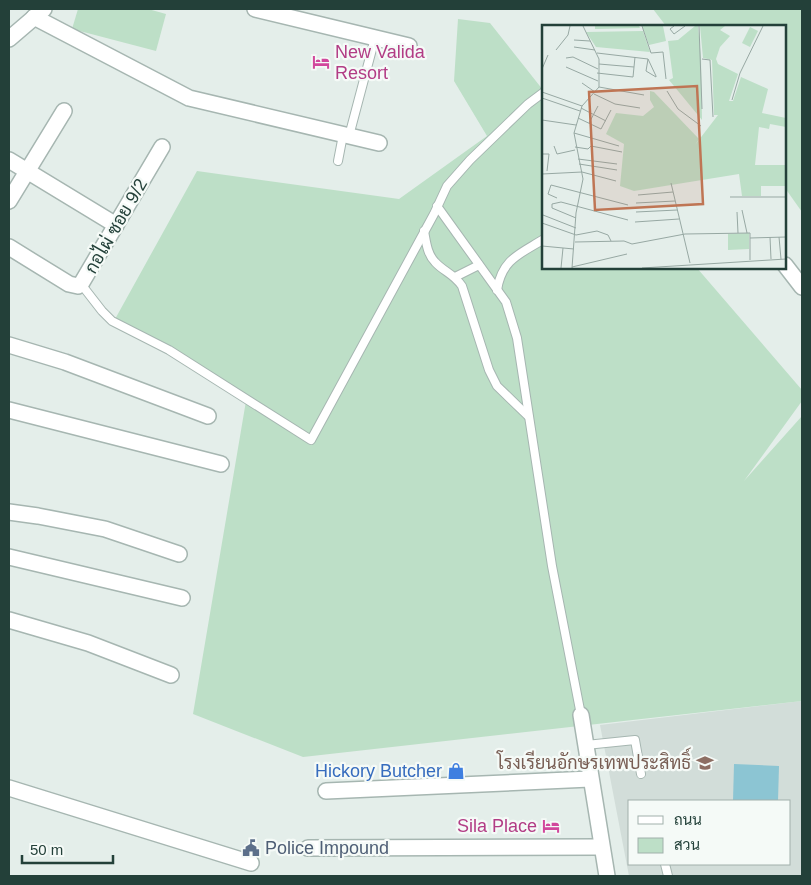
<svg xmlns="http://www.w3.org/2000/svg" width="811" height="885" viewBox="0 0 811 885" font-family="Helvetica,Sarabun,sans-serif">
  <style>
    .built { fill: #d2ddd9; fill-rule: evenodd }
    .green { fill: #bddfc7 }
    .water { fill: #8cc5d3 }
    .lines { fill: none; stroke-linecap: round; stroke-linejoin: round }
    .service-casing { stroke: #a6b6b1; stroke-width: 10 }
    .minor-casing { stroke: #a6b6b1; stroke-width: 18 }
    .tertiary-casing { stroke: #a6b6b1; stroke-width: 18 }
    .service { stroke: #fff; stroke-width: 8 }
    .minor { stroke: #fff; stroke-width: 15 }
    .tertiary { stroke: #fff; stroke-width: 15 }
    .labels { text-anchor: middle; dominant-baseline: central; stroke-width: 4.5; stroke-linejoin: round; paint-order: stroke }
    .hotel-label { font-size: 18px; fill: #b23c85; stroke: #f5faf7; text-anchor: start }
    .street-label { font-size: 18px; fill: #234039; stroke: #f5faf7 }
    .education-label { font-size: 18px; fill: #785e54; stroke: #f5faf7; text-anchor: end }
    .shop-label { font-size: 18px; fill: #366cbe; stroke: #f5faf7; text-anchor: end }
    .service-label { font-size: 18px; fill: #4e5e75; stroke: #f5faf7; text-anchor: start }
    .inset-road { fill: none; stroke: #97a8a3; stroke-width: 1 }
    .view { fill: #bf7554; fill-opacity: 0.15; stroke: #bf7554; stroke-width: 2.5 }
    .inset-edge { fill: none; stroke: #234039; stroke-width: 2.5 }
  </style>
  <rect width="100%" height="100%" fill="#e4eeea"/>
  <path class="built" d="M802,701V876H629L600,725ZM630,801H790V864H630Z"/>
  <g class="green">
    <path d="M78,9H148L166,14L156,51L72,29Z"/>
    <path d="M653,9H802V212L785,188V26H666Z"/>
    <path d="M458,19L490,23L543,90L544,268H697L802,390V401L744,481L802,416V701L303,757L193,714L246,401L114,321L197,171L399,199L487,136L454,81Z"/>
  </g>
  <path class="water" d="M734,764L779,766L778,801H733Z"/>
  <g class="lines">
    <g class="service-casing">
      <g id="service">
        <path d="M349,136L375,38"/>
        <path d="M338,161L343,135"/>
        <path d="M437,206L506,302L517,338L552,566L581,715"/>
        <path d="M424,231C426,241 427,254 435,262C444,272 453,273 462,286L489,370L497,386L528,416"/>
        <path d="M455,277L479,265"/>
        <path d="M81,284L102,311L112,321L169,350L311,440L434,214L447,186L470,160L528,104L544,92"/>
        <path d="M497,290C502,259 520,254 544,239"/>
        <path d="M586,745L635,740L641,774"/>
        <path d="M665,864L668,876"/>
      </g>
    </g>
    <g class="minor-casing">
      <g id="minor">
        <path d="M255,9L409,46"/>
        <path d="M34,17L189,98L379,143"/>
        <path d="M9,160L116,225"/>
        <path d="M9,201L64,111"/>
        <path d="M9,247L69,284L78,286L81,284L162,147"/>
        <path d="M785,265L802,287"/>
        <path d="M9,345L65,362L208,416"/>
        <path d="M9,410L221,464"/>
        <path d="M9,512L38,516L105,529L179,554"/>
        <path d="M9,557L182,598"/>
        <path d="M9,620L88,643L171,675"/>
        <path d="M581,715L607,876"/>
        <path d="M9,788L251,863"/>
        <path d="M326,791L590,779"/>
        <path d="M308,848L601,847"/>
      </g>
    </g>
    <g class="tertiary-casing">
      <path id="tertiary" d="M9,39L44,9"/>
    </g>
    <use href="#service" class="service"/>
    <use href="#minor" class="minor"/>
    <use href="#tertiary" class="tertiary"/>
  </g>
  <defs>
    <g id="hotel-bare" transform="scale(1.35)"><path d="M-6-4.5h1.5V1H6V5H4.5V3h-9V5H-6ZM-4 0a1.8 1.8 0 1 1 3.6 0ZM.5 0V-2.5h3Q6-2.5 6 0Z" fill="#d1479c" stroke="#f5faf7" stroke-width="2.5" paint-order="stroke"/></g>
    <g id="school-bare" transform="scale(1.35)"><path d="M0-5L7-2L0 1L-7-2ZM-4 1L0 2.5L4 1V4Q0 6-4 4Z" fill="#8d6e63" stroke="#f5faf7" stroke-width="2.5" paint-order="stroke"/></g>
    <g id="shop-bare" transform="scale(1.35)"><path d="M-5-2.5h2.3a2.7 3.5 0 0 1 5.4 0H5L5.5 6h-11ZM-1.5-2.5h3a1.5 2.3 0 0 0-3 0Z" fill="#3f7fe0" stroke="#f5faf7" stroke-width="2.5" paint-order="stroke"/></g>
    <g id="civic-bare" transform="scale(1.35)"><path d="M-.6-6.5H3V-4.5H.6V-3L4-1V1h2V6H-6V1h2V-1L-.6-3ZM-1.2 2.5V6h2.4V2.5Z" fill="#5c6f8a" stroke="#f5faf7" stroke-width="2.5" paint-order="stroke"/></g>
  </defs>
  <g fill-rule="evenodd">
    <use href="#hotel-bare" x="321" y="62"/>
    <use href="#school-bare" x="705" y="763"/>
    <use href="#shop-bare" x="456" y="771"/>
    <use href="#hotel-bare" x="551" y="826"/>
    <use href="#civic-bare" x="251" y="848"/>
  </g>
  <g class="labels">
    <g class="hotel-label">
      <text x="335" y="52">New Valida<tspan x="335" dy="21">Resort</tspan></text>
      <text x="537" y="826" text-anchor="end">Sila Place</text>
    </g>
    <g class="street-label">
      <text transform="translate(116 226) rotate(-60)">กอไผ่ ซอย 9/2</text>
    </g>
    <g class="education-label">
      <text x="691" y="763">โรงเรียนอักษรเทพประสิทธิ์</text>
    </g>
    <g class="shop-label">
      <text x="442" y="771">Hickory Butcher</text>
    </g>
    <g class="service-label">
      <text x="265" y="848">Police Impound</text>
    </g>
  </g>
  <g transform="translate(542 25)">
    <rect width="244" height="244" fill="#e4eeea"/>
    <path d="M53,1H97L98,3L53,4ZM100,1H121L124,16L107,20ZM153,1H156L159,33L160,95L127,55L131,53L126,16L136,15ZM158,1H183L178,5L188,11L178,22L174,34L176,39L196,49L187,76H191L199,52L226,64L220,88L244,93V102L228,99L227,104L217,102L213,140H244V161H219V171H200L197,149L92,166L78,161L82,119L64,109L74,88L101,91L112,82L108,75V66L112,67L157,114L153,120L176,90H172L170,35L161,33ZM208,2L216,6L208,22L200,18ZM101,6L108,27L54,22L44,7ZM207,208V224L186,225V209Z" fill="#bddfc7"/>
    <path class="inset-road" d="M100,1L109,28L121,27L124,54M132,1L128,4L132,9L143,1M157,1L160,84M32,15L48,16M32,22L53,25M14,25L26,10L28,1M55,28L106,34M24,33L31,32L56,44M106,34L114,51V52L104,46ZM160,34L168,35L171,92M57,39L92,42M24,42L56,56M0,44L6,30M55,48L91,52L93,32M40,58L53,67M57,62L102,70M125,66L136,84L159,101M0,67L40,81M52,69L73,79L98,83M0,73L38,86M190,75L198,48L221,1M39,83L64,96M36,93L59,104L69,85M0,95L34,100M47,98L56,81M32,108L77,121M12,121L15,129L33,125M33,122L46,124L49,121L80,127M0,129H7L5,146M36,134L75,139M37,139L75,145M0,149L40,147L74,156M129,158L148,238M96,170L131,167M188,172H244M15,173L6,169L9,160L86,180M94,178L133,176M200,185L205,208M94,187L135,185M195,187L196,208M1,190L34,203M34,193L10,183V179L19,177L86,195M93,197L137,194M0,198L34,210L55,206L66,210L69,216M228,212L229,234M237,212L239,234M208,213L244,212M33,217L82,216L90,219L143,209L208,208V235M0,221L32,224M30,242L85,229M19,243L21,223M30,243L34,188L41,154L32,108L40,81L57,62V34L41,1M100,243L244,234"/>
    <path class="view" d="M155,61L161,179L53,185L47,67Z"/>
    <rect width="244" height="244" class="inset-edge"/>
  </g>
  <rect width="811" height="885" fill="none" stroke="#234039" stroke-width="20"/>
  <rect x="628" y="800" width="162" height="65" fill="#f5faf7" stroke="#a1b0ab"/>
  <rect x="638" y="816" width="25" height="8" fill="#ffffff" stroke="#a1b0ab"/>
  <text x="674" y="825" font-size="15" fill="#234039">ถนน</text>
  <rect x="638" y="838" width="25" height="15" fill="#bddfc7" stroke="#a1b0ab"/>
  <text x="674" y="850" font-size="15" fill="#234039">สวน</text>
  <path d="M22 855v8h91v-8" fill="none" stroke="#234039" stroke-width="2.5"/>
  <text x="30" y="855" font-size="15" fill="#234039" stroke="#f5faf7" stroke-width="4" paint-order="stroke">50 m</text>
</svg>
